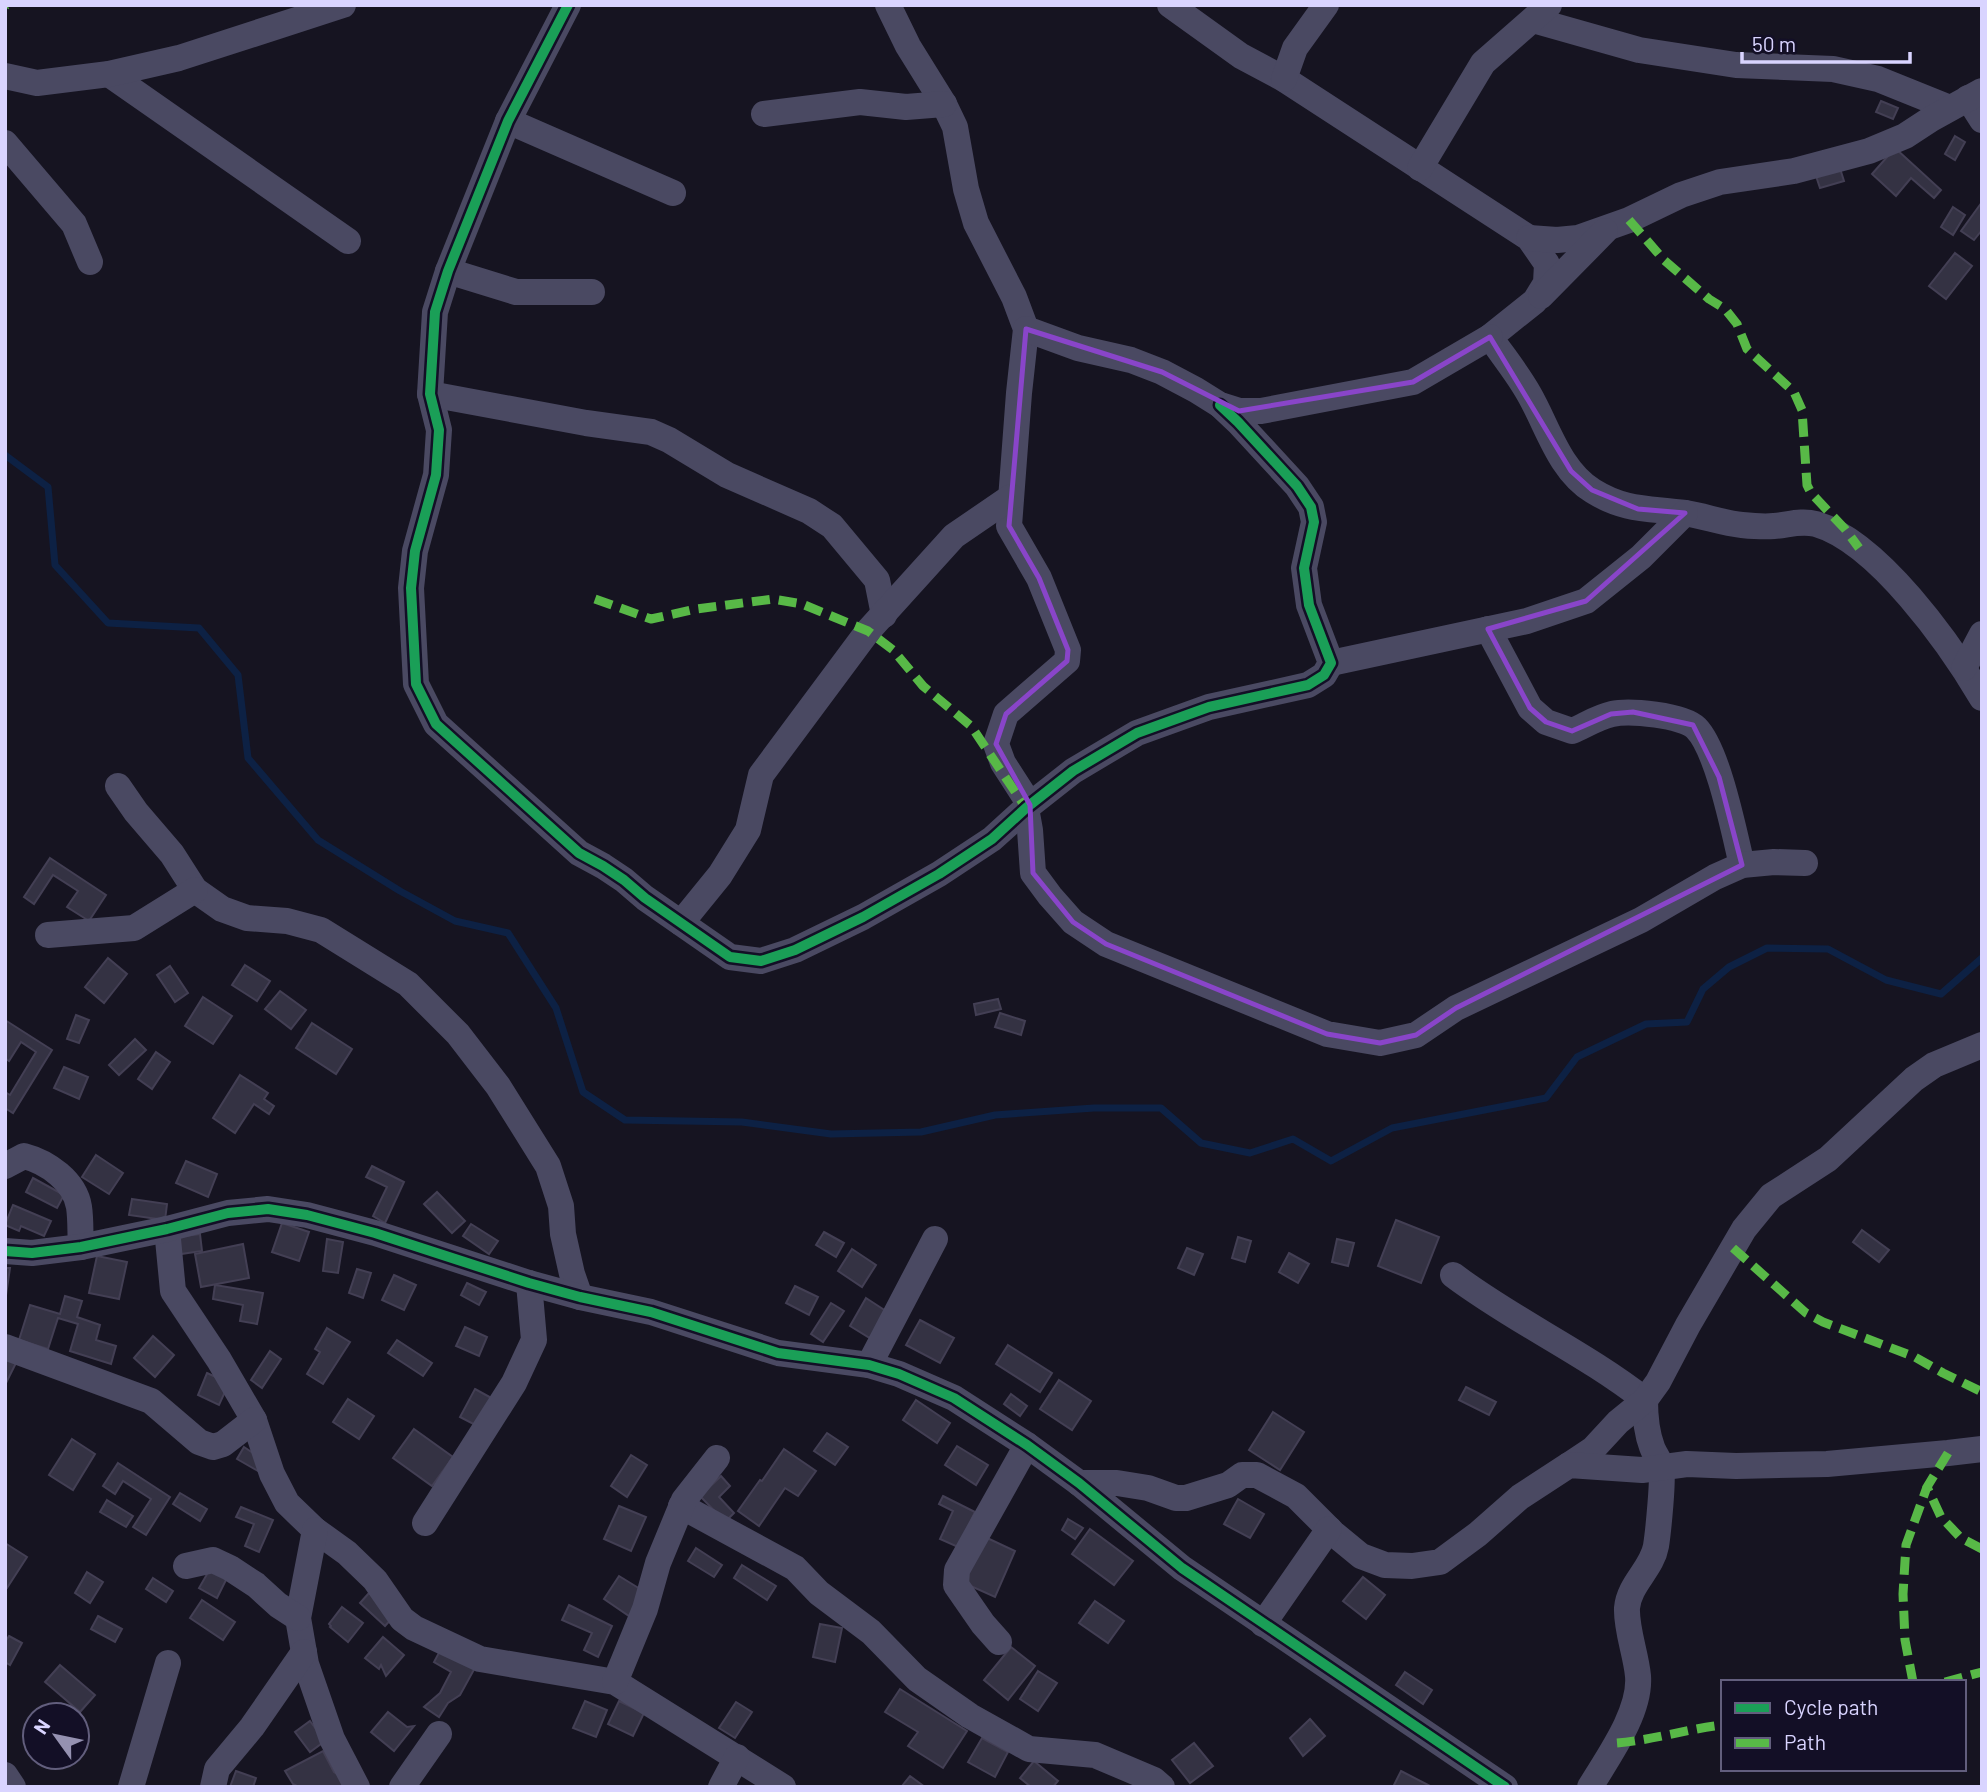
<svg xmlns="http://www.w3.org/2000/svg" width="1987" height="1792" viewBox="0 0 1987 1792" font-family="Barlow,sans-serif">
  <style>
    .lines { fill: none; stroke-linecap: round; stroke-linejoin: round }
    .stream { stroke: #0d2144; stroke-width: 7 }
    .building { fill: #343243; stroke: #433f54; stroke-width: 2 }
    .minor { stroke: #4a4962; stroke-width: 26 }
    .quiet { stroke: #58b947; stroke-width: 9; stroke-dasharray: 18 9; stroke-linecap: butt }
    .cycleway-casing { stroke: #130f26; stroke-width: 15 }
    .cycleway { stroke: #1a9f57; stroke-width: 10 }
    .marked { fill: none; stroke: #8945c9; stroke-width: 5; stroke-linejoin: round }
  </style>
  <rect width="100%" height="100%" fill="#161421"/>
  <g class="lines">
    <path class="stream" d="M5,455L48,487L55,565L108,623L199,628L238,675L248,758L318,840L400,891L455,921L508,933L556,1008L583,1092L625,1120L742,1122L831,1134L921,1132L995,1115L1094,1108H1161L1201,1143L1250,1153L1293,1139L1331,1161L1392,1128L1546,1098L1577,1057L1646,1024L1687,1022L1703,989L1729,967L1767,948L1828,949L1886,980L1941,994L1982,958"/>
  </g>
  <g class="building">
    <path d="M1881,101L1898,108L1893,119L1876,112Z"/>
    <path d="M1955,136L1965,142L1955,160L1945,154Z"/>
    <path d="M1895,148L1941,190L1934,198L1911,178L1896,196L1872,174Z"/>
    <path d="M1838,162L1844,181L1820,188L1814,170Z"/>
    <path d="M1982,202V230L1974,240L1961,231Z"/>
    <path d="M1953,207L1965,215L1953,235L1941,227Z"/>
    <path d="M1955,253L1972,266L1946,299L1929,286Z"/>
    <path d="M50,858L106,895L89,921L67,907L78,891L53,875L34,904L24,897Z"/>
    <path d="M108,958L127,974L104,1003L85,987Z"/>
    <path d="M245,965L270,981L257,1001L232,985Z"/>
    <path d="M170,966L188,993L175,1002L157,975Z"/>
    <path d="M280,991L306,1010L291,1029L265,1009Z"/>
    <path d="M203,997L232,1016L213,1044L185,1026Z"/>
    <path d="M998,999L1001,1009L976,1015L974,1004Z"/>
    <path d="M1000,1013L1025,1021L1021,1035L995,1027Z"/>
    <path d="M76,1015L89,1020L79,1043L67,1039Z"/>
    <path d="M5,1020L52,1050L13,1113L5,1108V1092L10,1095L36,1052L21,1042L9,1061L5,1058Z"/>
    <path d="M312,1023L352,1049L336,1074L296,1048Z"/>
    <path d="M135,1039L146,1050L119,1075L109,1065Z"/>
    <path d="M156,1052L170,1062L152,1089L138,1079Z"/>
    <path d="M64,1067L88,1077L79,1099L54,1088Z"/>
    <path d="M240,1075L268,1093L264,1099L274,1106L269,1114L254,1104L235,1133L213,1118Z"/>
    <path d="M96,1155L123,1173L109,1194L82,1177Z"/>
    <path d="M186,1161L217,1174L208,1197L176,1183Z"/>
    <path d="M372,1166L404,1182L385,1223L373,1216L387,1187L366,1177Z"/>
    <path d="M33,1178L64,1195L57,1208L26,1192Z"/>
    <path d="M437,1192L465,1221L452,1233L424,1204Z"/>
    <path d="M132,1199L167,1204L165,1220L129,1215Z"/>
    <path d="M13,1205L51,1221L44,1236L21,1226L19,1231L5,1225Z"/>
    <path d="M1396,1220L1439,1237L1421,1283L1378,1266Z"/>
    <path d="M282,1223L309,1232L299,1261L272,1252Z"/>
    <path d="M471,1224L498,1241L489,1254L463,1236Z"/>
    <path d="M1862,1230L1889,1250L1879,1262L1853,1242Z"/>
    <path d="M824,1232L844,1243L836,1257L816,1245Z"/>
    <path d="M200,1234L202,1251L181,1254L178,1237Z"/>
    <path d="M1238,1237L1251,1241L1245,1262L1232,1258Z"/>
    <path d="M327,1239L343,1242L338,1273L323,1271Z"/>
    <path d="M1337,1239L1354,1243L1348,1266L1332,1262Z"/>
    <path d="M243,1244L249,1278L201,1287L195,1254Z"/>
    <path d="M1187,1248L1203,1254L1194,1275L1178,1268Z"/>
    <path d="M852,1249L876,1265L862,1287L838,1271Z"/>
    <path d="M1289,1253L1309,1264L1298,1283L1279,1272Z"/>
    <path d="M97,1256L127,1262L119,1299L89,1293Z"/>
    <path d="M5,1268H10L5,1302Z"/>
    <path d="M357,1269L371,1273L363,1298L349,1293Z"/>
    <path d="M394,1275L416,1285L404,1310L382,1300Z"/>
    <path d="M467,1283L486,1292L479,1305L461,1295Z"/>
    <path d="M215,1285L263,1293L257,1324L240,1321L243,1305L213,1299Z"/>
    <path d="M795,1286L818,1297L809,1315L786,1303Z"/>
    <path d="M65,1296L82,1301L77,1317L100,1325L96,1340L116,1346L111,1364L70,1351L78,1324L58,1318L48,1349L19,1340L30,1305L60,1314Z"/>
    <path d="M866,1298L889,1313L873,1340L850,1326Z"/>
    <path d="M831,1303L844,1311L823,1342L811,1334Z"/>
    <path d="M920,1320L954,1338L940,1363L906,1345Z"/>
    <path d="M465,1327L487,1337L479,1356L456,1346Z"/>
    <path d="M327,1328L350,1342L323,1384L307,1374L320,1352L315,1349Z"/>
    <path d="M153,1336L174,1355L155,1377L134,1358Z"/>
    <path d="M397,1340L432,1363L423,1376L388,1353Z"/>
    <path d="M1008,1345L1052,1373L1040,1392L996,1364Z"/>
    <path d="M270,1351L281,1359L262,1388L251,1380Z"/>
    <path d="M5,1358L16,1363L5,1385Z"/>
    <path d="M207,1373L229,1383L219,1405L198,1395Z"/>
    <path d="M1059,1380L1091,1401L1072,1430L1040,1409Z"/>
    <path d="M1466,1387L1496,1402L1489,1415L1459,1400Z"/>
    <path d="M475,1389L495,1400L481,1428L460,1417Z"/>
    <path d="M1011,1394L1027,1406L1020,1416L1004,1404Z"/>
    <path d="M348,1399L374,1416L359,1439L333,1422Z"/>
    <path d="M916,1400L950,1423L937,1443L903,1420Z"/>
    <path d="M1273,1412L1304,1432L1280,1470L1249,1450Z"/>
    <path d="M414,1429L453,1457L432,1486L393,1458Z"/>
    <path d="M827,1433L848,1447L835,1465L814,1451Z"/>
    <path d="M72,1439L95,1454L73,1490L49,1475Z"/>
    <path d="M957,1446L988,1465L976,1485L945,1465Z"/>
    <path d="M244,1447L265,1461L258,1471L237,1459Z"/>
    <path d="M784,1449L816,1471L798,1496L785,1488L759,1526L738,1511L760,1480L762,1481Z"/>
    <path d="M631,1455L647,1465L627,1497L611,1486Z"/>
    <path d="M118,1463L170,1497L146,1535L133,1527L151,1499L123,1481L115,1494L103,1486Z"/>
    <path d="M721,1476L730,1486L719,1497L734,1513L725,1522L700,1496Z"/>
    <path d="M180,1493L207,1509L200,1521L173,1504Z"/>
    <path d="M943,1496L975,1512L958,1547L940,1539L953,1511L939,1504Z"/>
    <path d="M1238,1499L1264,1514L1250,1538L1224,1524Z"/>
    <path d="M107,1500L133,1516L126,1527L100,1512Z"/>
    <path d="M619,1506L646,1517L631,1551L604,1539Z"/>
    <path d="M241,1507L273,1520L259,1552L245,1546L254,1524L236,1517Z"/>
    <path d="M1068,1519L1083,1528L1075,1539L1062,1530Z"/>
    <path d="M1090,1529L1133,1561L1114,1585L1072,1554Z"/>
    <path d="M985,1537L1015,1551L995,1597L964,1583Z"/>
    <path d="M5,1543L27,1557L7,1588L5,1587Z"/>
    <path d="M696,1548L722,1565L714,1577L688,1561Z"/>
    <path d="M742,1565L776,1586L767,1600L734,1578Z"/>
    <path d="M210,1569L227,1578L217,1598L199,1588Z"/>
    <path d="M87,1572L103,1582L90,1603L75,1593Z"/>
    <path d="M619,1576L645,1592L629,1616L604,1599Z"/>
    <path d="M1363,1577L1385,1595L1366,1619L1343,1601Z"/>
    <path d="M153,1578L173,1591L166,1602L146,1589Z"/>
    <path d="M369,1593L394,1616L385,1626L360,1603Z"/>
    <path d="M202,1600L235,1622L223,1640L190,1618Z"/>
    <path d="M1095,1601L1124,1621L1108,1643L1079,1623Z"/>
    <path d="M569,1605L612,1626L598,1657L584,1650L592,1633L562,1620Z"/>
    <path d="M342,1607L363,1623L348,1642L330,1627L331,1626L329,1624Z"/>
    <path d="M98,1616L122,1629L115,1642L91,1629Z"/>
    <path d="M820,1624L842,1628L835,1662L813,1657Z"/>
    <path d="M9,1636L22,1643L10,1665L5,1662V1642Z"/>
    <path d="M383,1637L404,1655L386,1676L381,1665L379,1669L365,1658Z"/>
    <path d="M442,1647L476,1666L460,1695L448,1703L439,1717L424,1707L440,1693L451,1672L434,1662Z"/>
    <path d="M1011,1647L1035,1666L1008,1700L984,1680Z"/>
    <path d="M60,1665L95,1695L80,1712L45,1682Z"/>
    <path d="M1038,1671L1057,1683L1038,1711L1020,1699Z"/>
    <path d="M1405,1672L1432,1690L1423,1704L1396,1685Z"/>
    <path d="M900,1689L967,1731L943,1768L908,1746L918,1732L885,1712Z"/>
    <path d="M585,1701L607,1710L596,1737L573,1728Z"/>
    <path d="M619,1701L644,1713L633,1736L608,1724Z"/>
    <path d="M736,1702L752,1712L735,1738L719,1728Z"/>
    <path d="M388,1712L407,1727L414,1726L394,1751L371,1732Z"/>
    <path d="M1310,1719L1325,1736L1303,1756L1290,1738Z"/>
    <path d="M310,1721L325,1741L310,1752L295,1732Z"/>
    <path d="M982,1738L1008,1752L995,1777L968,1762Z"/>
    <path d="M1194,1743L1213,1766L1190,1783L1172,1760Z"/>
    <path d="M323,1751L334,1772L345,1779L348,1787H299L293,1784L285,1771Z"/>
    <path d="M1034,1761L1058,1781L1053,1787H1031L1020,1778Z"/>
    <path d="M236,1771L256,1778L253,1787H230Z"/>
    <path d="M1401,1771L1432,1787H1393Z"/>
    <path d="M910,1776L925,1787L902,1786Z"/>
  </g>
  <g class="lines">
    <g class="minor">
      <path d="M568,5L508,121L448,271L435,312L430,394L439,430L436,475L415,551L411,588L416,684L436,724L579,853L603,866L624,880L645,898L730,957L761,961L795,950L863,917L939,874L992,839L1026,808L1073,771L1137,733L1209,707L1308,685L1324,675L1331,663L1309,605L1304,568L1314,522L1311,507L1297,486L1238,422L1220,405"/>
      <path d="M888,5L908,46L944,104L955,127L966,189L976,223L1014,297L1026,329L1019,393L1009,526L1039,578L1068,650L1067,661L1006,714L996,744L1003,763L1030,805"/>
      <path d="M1170,5L1241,56L1284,79L1529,238L1547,264L1546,283L1535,301L1490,337C1503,356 1518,374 1529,394C1548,427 1559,470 1593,491C1625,511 1649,508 1685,513C1704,516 1723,523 1742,525C1752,526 1764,527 1774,526C1788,525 1801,520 1816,524C1878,542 1950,644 1982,698"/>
      <path d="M1533,20L1639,50L1736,65L1833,69L1878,79L1950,108"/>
      <path d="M109,74L348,241"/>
      <path d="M5,76L37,83L109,74L179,58L343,5"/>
      <path d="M1284,79L1295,48L1326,5"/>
      <path d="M1968,98L1982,120"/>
      <path d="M764,114L860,102L906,107L944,104"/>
      <path d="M508,121L673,193"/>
      <path d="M5,143L74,224L90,262"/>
      <path d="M1420,168L1483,63L1549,5"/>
      <path d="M1529,238L1557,240L1578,238L1629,220L1681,195L1720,182L1794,171L1869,151L1905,136L1931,119L1982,91"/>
      <path d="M448,271L516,292H592"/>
      <path d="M1541,296L1605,231"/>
      <path d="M1026,329L1078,348L1131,360L1162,372L1196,390L1220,405L1239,411H1261L1413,382L1490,337"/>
      <path d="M430,394L586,423L651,432L669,440L727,475L809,511L832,526L877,580L884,615"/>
      <path d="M1488,629L1530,708L1546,722L1572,731C1584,726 1598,717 1612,714C1629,710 1683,715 1696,728C1718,750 1734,832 1742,865"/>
      <path d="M1331,663L1527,621L1586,601L1641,557L1685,513"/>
      <path d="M1964,668L1982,634"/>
      <path d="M118,786L136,812L172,854L195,890L222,909L247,918L287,921L321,930L408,984L458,1034L498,1086L548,1166L561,1206L563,1234L572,1274L580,1297"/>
      <path d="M1026,808L1030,830L1033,873L1050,896L1073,922L1106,944L1327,1034L1380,1043L1416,1035L1456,1008L1641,920L1715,877L1742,865L1774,862L1805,863"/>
      <path d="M681,923L720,875L748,830L761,775L868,631L954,536L1011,497"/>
      <path d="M48,935L134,928L195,890"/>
      <path d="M5,1166L24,1156C47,1162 75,1181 79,1207C81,1220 80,1234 81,1247"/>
      <path d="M167,1229L173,1291L219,1360L254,1420L272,1474L287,1503L315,1530L347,1553L375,1580L402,1619L414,1628L480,1659L615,1682L783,1787"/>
      <path d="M5,1251L32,1253L81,1247L167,1229L228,1213L268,1209L307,1215L375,1233L529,1283L580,1297L651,1312L778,1353L869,1365L899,1374L954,1398L1027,1445L1079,1483L1182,1568L1505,1787"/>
      <path d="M1453,1275C1514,1321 1585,1353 1645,1400C1645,1416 1646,1431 1652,1447C1654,1453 1659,1459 1661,1466C1664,1476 1658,1533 1656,1546C1652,1569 1629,1584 1627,1608C1626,1629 1636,1654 1638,1676C1641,1712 1608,1757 1590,1787"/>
      <path d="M5,1347L151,1401L199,1442L213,1447L223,1444L254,1420"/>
      <path d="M869,1365L935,1239"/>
      <path d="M1569,1465L1593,1449L1618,1422L1645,1400L1658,1382L1688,1325L1744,1229L1771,1196L1828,1159L1914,1079L1934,1065L1982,1045"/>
      <path d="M1079,1483H1117L1148,1488L1176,1498H1186L1228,1485L1242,1475H1257L1296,1496L1333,1533L1361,1556L1385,1565L1412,1566L1440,1562L1478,1534L1520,1497L1569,1465L1642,1470L1687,1464L1736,1466L1827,1464L1948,1453L1982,1449"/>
      <path d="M681,1506L795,1568L819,1593L871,1632L917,1679L970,1716L1029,1749L1095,1755L1154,1780L1162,1787"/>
      <path d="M425,1523L514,1383L534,1340L529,1283"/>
      <path d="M315,1530L298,1618L306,1664L332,1739L357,1787"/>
      <path d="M186,1566L213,1560L230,1568L256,1585L278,1605L298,1618"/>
      <path d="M1263,1624L1329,1529"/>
      <path d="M999,1642L983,1624L956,1585L957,1570L1027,1445"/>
      <path d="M615,1682L645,1609L658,1563L684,1500L717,1458"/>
      <path d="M5,1775L13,1787"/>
      <path d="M131,1787L168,1663"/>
      <path d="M213,1787L217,1769L252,1727L304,1652"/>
      <path d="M402,1787L439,1734"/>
      <path d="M721,1787L737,1757"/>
    </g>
    <g class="quiet">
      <path d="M5,6L6,5"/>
      <path d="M1629,220L1664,260L1709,299L1725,309L1737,324L1747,349L1794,392L1802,410L1807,485L1811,493L1845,529L1859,548"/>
      <path d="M595,599L651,619L696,609L773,599L802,604L868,631L893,650L923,686L971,726L1026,808"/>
      <path d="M1733,1248L1806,1313L1823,1322L1915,1357L1943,1373L1982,1392"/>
      <path d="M1948,1453L1927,1487L1941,1517L1961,1538L1982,1549"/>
      <path d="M1913,1682L1905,1640L1903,1594L1906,1545L1927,1487"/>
      <path d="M1945,1682L1982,1672"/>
      <path d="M1617,1743C1653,1740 1687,1729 1723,1725"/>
    </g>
    <g class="cycleway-casing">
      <g id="cycleway">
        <path d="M568,5L508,121L448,271L435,312L430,394L439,430L436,475L415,551L411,588L416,684L436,724L579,853L603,866L624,880L645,898L730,957L761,961L795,950L863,917L939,874L992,839L1026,808L1073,771L1137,733L1209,707L1308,685L1324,675L1331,663L1309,605L1304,568L1314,522L1311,507L1297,486L1238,422L1220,405"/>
        <path d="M5,1251L32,1253L81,1247L167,1229L228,1213L268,1209L307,1215L375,1233L529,1283L580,1297L651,1312L778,1353L869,1365L899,1374L954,1398L1027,1445L1079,1483L1182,1568L1505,1787"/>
      </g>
    </g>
    <use href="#cycleway" class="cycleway"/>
  </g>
  <path class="marked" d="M1026,329L1162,372L1239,411L1413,382L1490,337L1571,471L1592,490L1638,509L1685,513L1586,601L1488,629L1530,708L1546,722L1572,731L1611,714L1633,712L1693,725L1719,777L1742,865L1456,1008L1416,1035L1380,1043L1327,1034L1106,944L1073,922L1033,873L1030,805L996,744L1006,714L1067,661L1068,650L1039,578L1009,526Z"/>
  <rect width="1987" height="1792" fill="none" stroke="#d9d4ff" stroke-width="14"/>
  <rect x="1721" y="1680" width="245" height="91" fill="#130f26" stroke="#625e7d" stroke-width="2"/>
  <rect x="1735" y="1703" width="35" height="10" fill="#1a9f57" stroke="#625e7d" stroke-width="2"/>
  <text x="1784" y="1715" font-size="21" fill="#d9d4ff">Cycle path</text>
  <rect x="1735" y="1738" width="35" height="10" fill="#58b947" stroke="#625e7d" stroke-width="2"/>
  <text x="1784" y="1750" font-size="21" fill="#d9d4ff">Path</text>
  <g transform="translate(56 1736) rotate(303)"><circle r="33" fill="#130f26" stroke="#625e7d" stroke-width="2"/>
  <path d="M0-5L12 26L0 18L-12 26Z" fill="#9591b1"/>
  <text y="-10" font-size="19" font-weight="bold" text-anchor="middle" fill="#d9d4ff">N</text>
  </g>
  <path d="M1742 52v10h168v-10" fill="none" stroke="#d9d4ff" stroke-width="3.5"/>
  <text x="1752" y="52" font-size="21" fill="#d9d4ff" stroke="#130f26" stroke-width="5" paint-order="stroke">50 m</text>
</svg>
